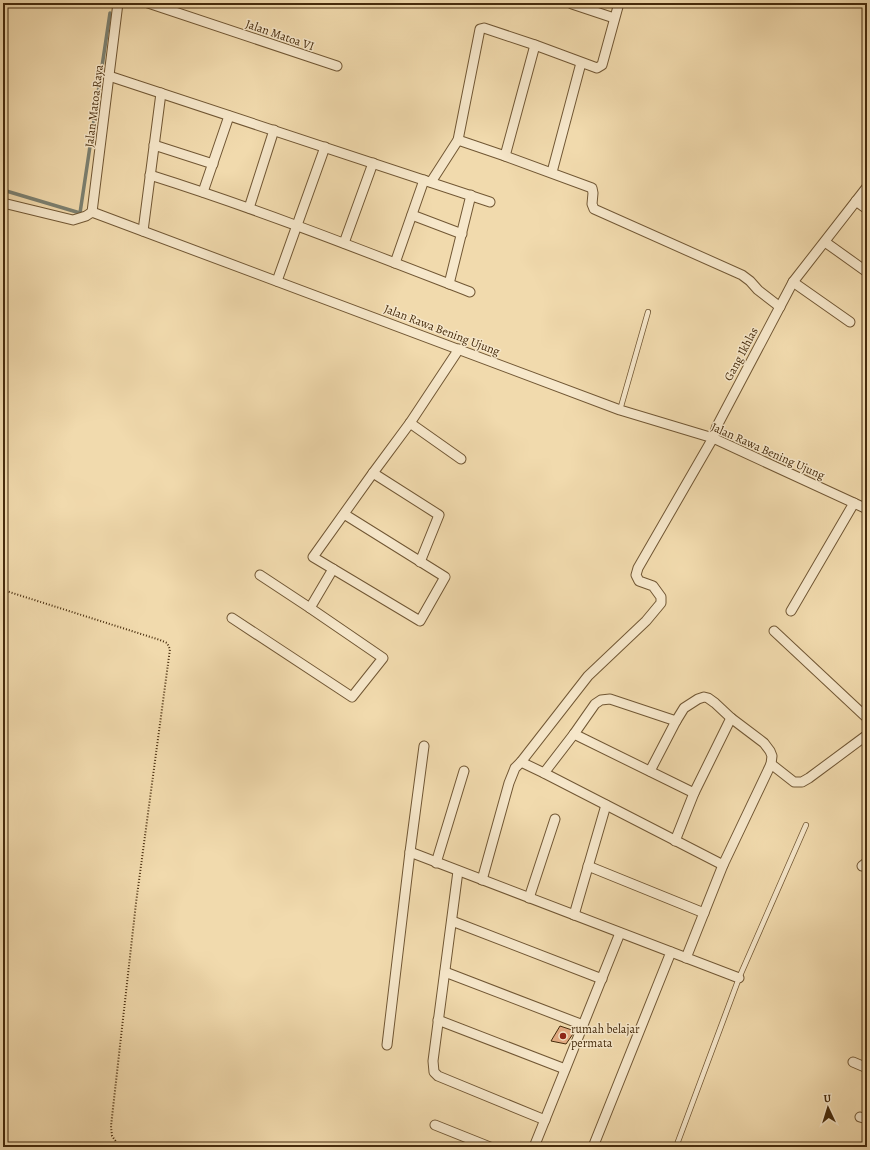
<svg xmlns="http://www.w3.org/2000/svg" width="870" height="1150" viewBox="0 0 870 1150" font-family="Alegreya,serif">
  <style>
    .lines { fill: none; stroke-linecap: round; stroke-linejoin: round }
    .stream { stroke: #7b8071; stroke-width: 3.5 }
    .building { fill: #e2aa82; stroke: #462b0c }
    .lane-casing { stroke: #715734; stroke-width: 6 }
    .street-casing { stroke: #715734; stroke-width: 11 }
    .path { stroke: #462b0c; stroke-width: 2; stroke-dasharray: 1 2; stroke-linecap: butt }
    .lane { stroke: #f6e7ca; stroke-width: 4.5 }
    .street { stroke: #f6e7ca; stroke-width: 9 }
    .poi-dot { fill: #8f2418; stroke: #f6e7ca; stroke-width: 1.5 }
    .labels { text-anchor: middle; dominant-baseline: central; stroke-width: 3; stroke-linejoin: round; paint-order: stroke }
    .street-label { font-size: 12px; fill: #462b0c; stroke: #f6e7ca }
    .poi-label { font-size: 12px; fill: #462b0c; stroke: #f6e7ca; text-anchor: start }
  </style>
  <rect width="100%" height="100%" fill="#f1daad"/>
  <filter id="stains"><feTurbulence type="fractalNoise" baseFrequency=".005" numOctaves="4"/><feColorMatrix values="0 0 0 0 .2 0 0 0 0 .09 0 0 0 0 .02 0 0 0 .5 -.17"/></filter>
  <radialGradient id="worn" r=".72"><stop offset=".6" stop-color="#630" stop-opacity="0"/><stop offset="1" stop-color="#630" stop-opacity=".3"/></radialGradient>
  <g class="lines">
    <path class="stream" d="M3,190L80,213L110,13"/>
  </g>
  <path class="building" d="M560,1026L575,1031L566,1044L551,1041Z"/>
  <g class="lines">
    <g class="lane-casing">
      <g id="lane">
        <path d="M620,410L648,312"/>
        <path d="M676,1147L739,978L806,825"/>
      </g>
    </g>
    <g class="street-casing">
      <g id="street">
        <path d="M148,3L337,66"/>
        <path d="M572,4L614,18"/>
        <path d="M109,76L490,202"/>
        <path d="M458,140L505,156L592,188L593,193L592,204L594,209L742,275L750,281L758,290L780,307"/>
        <path d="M154,145L213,164"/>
        <path d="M505,156L535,45"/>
        <path d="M552,172L581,63"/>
        <path d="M150,175C258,209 364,251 470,292"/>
        <path d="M431,182L458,140L480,29L484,28L535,45L597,68L602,65L619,3"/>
        <path d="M203,192L229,116"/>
        <path d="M856,201L867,209"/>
        <path d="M3,203L73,220L86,216L92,212L620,410L713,438L867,509"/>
        <path d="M249,208L274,130"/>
        <path d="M92,212L118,3"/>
        <path d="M412,215L462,234"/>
        <path d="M143,231L161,93"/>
        <path d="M825,242L867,272"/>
        <path d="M344,243L373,163"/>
        <path d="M395,263L424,180"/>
        <path d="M277,281L325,147"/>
        <path d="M793,282L850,322"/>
        <path d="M449,284L471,195"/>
        <path d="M410,423L461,459"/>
        <path d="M373,473L439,515L420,562"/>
        <path d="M344,514L445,577L420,621L313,557L373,473L410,423L459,349"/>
        <path d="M260,575L310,608L333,569"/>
        <path d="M791,611L854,503"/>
        <path d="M232,618L352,697L383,658L310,608"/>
        <path d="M774,631L867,718"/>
        <path d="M574,734L694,793"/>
        <path d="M521,762L544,773L723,865"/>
        <path d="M650,771L676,721L684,708L698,699L704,697L708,698L715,703L731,718L764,743L770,751L772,756L771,764"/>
        <path d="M544,773L574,734L595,704L601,700L610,699L676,721"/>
        <path d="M675,841L694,793L731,718"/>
        <path d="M410,852L739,978"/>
        <path d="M436,863L464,771"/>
        <path d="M588,866L704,913"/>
        <path d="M862,866L867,862"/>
        <path d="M458,871L433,1061L434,1072L438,1076L545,1120"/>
        <path d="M482,880L509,783L515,768L521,762L588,676L646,621L661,603V597L653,586L639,581L636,575L638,568L713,438L717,426L793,282L867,187"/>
        <path d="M529,898L555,819"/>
        <path d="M574,915L606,805"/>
        <path d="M452,921L602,979"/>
        <path d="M686,958L723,865L771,764L794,782H802L809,778L867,735"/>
        <path d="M445,972L583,1025"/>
        <path d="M438,1020L565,1069"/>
        <path d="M387,1045L410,852L424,746"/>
        <path d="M853,1062L867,1068"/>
        <path d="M860,1117L867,1119"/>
        <path d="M435,1125L490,1147"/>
        <path d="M534,1147L620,933"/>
        <path d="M593,1147L671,952"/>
      </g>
    </g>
    <path class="path" d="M3,590L160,640L167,643L170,649L136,903L111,1126L112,1136L120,1147"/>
    <use href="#lane" class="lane"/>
    <use href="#street" class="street"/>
  </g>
  <circle class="poi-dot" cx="563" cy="1036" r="4"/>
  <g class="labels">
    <g class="street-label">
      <text transform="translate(280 35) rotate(19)">Jalan Matoa VI</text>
      <text transform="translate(94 106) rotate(-83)">Jalan Matoa Raya</text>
      <text transform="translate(442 330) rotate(21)">Jalan Rawa Bening Ujung</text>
      <text transform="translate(741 354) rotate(-62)">Gang Ikhlas</text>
      <text transform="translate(768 451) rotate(24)">Jalan Rawa Bening Ujung</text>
    </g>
    <g class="poi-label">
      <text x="571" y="1029">rumah belajar<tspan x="571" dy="14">permata</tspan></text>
    </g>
  </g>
  <rect width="870" height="1150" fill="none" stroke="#f1daad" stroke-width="16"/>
  <rect x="4" y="4" width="862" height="1142" fill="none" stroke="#462b0c" stroke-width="2"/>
  <rect x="8" y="8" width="854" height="1134" fill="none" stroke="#462b0c"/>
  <g transform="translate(828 1108) rotate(356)" stroke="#f6e7ca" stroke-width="3" paint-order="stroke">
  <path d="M0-3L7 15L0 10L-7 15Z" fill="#462b0c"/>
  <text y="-6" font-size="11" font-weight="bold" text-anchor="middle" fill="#462b0c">U</text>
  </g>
  <rect width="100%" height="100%" filter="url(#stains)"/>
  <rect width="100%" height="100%" fill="url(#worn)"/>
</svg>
